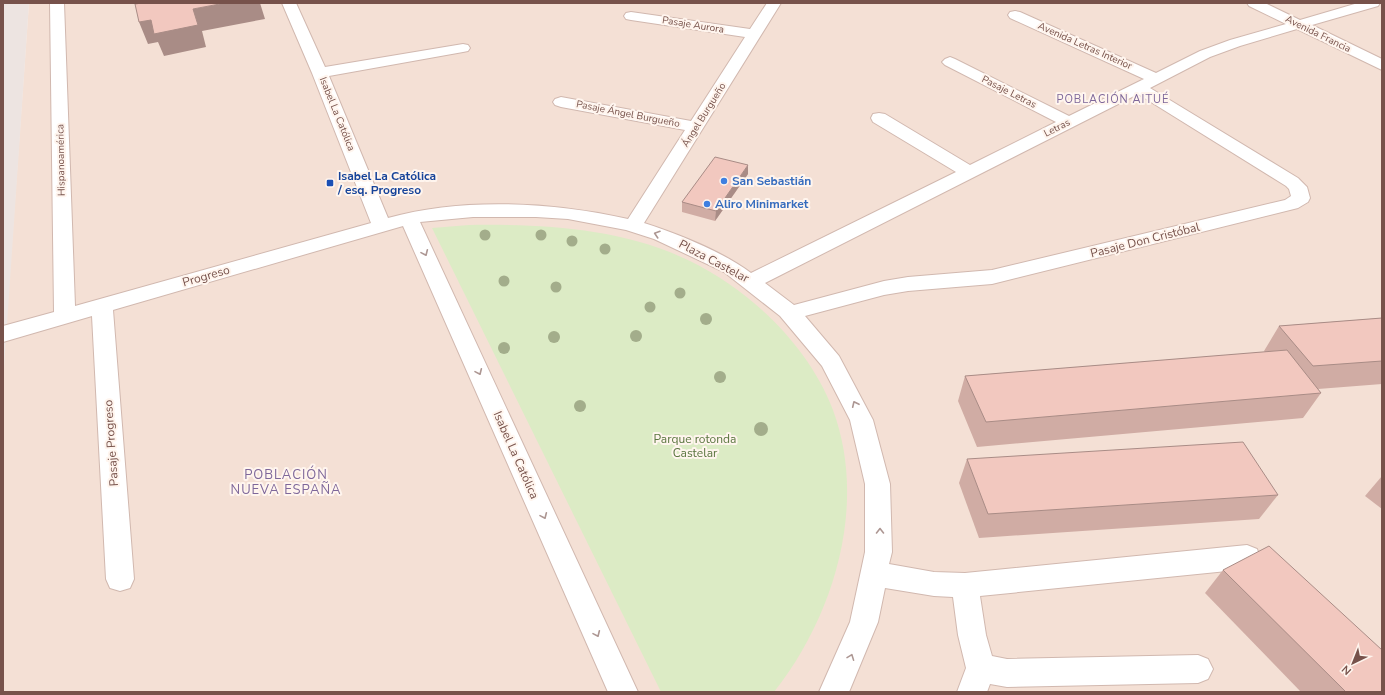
<svg xmlns="http://www.w3.org/2000/svg" width="1385" height="695" viewBox="0 0 1385 695" font-family="'Nunito Sans',sans-serif">
  <style>
    .residential { fill: #f4e0d5 }
    .industrial { fill: #ede4e1 }
    .green { fill: #dcebc5 }
    .lines { fill: none; stroke-linecap: round; stroke-linejoin: round }
    .minor-casing { stroke: #d1b8af; stroke-width: 2 }
    .minor { fill: #fff; fill-rule: evenodd }
    .tree { fill: #a3ad8b }
    .wall { fill: #d0aca4 }
    .shaded-wall { fill: #a98c86 }
    .building { fill: #f2c8bf; stroke: #a98c86 }
    .oneway { stroke: #ad9793 }
    .shop-dot { fill: #3f7fe0; stroke: #fff5ee; stroke-width: 1.5 }
    .transit-dot { fill: #1a4fb4; stroke: #fff5ee; stroke-width: 1.5 }
    .labels { text-anchor: middle; dominant-baseline: central; stroke-width: 4; stroke-linejoin: round; paint-order: stroke }
    .far-street-label { font-size: 10px; fill: #77524b; stroke: #fff5ee }
    .far-neighbourhood-label { font-size: 11px; letter-spacing: 1px; fill: #7e679a; stroke: #fff5ee }
    .transit-label { font-size: 12px; font-weight: bold; fill: #164399; stroke: #fff5ee; text-anchor: start }
    .shop-label { font-size: 12px; font-weight: bold; fill: #366cbe; stroke: #fff5ee; text-anchor: start }
    .street-label { font-size: 12px; fill: #77524b; stroke: #fff5ee }
    .park-label { font-size: 12px; fill: #5b7640; stroke: #fff5ee }
    .neighbourhood-label { font-size: 13px; letter-spacing: 1px; fill: #7e679a; stroke: #fff5ee }
  </style>
  <rect width="100%" height="100%" fill="#fcf0e7"/>
  <path class="residential" d="M29,3H1382V692H3V370Z"/>
  <path class="industrial" d="M3,3H29L3,382Z"/>
  <path class="green" d="M469,225C543,224 622,228 690,261C751,291 808,345 833,410C868,505 834,616 774,692H661L432,228Z"/>
  <g class="lines">
    <g class="minor-casing">
      <path id="minor" d="M50,3H64L75,306L371,223L312,73L282,3H296L325,67L463,44L468,45L470,48L468,51L463,52L329,76L388,218C462,197 554,202 628,219L685,130L561,107L555,105L553,102L555,99L561,97L691,121L745,37L631,20L626,19L624,16L626,13L631,12L750,29L767,3H781L644,223C678,234 723,252 751,273L956,172L873,122L871,118L873,114L879,113L885,114L970,165L1056,122L945,65L942,62L945,59L950,57L955,59L1069,116L1144,79L1010,18L1008,15L1010,12L1015,11L1020,12L1156,73L1200,51L1230,40L1286,24L1249,6L1247,3H1265L1300,20L1358,3H1380L1378,6L1312,25L1382,59V70L1297,29L1240,46L1210,57L1150,88L1298,178L1307,187L1310,198L1308,202L1298,208L992,284L908,291L884,295L805,316L839,356L873,420L890,484L892,552L889,564L934,572L965,573L1247,545L1257,549L1260,557L1257,565L1247,569L980,596L986,635L992,656L1007,659L1198,655L1208,659L1213,669L1208,679L1198,683L1007,687L990,684L987,692H957L966,668L958,635L953,597L934,596L885,588L878,622L849,692H819L850,622L865,552V484L850,420L822,366L780,316L724,272L654,239L626,230L568,219L536,217H473L420,222L638,692H608L403,226L113,310L134,579L130,588L120,591L110,588L106,579L92,316L3,342V326L54,312ZM1138,94L1286,186L1289,189L1291,196L1285,200L992,270L908,277L884,281L794,305L765,283Z"/>
    </g>
    <use href="#minor" class="minor"/>
  </g>
  <g class="tree">
    <circle cx="485" cy="235" r="5.5"/>
    <circle cx="541" cy="235" r="5.5"/>
    <circle cx="572" cy="241" r="5.5"/>
    <circle cx="605" cy="249" r="5.5"/>
    <circle cx="504" cy="281" r="5.5"/>
    <circle cx="556" cy="287" r="5.5"/>
    <circle cx="680" cy="293" r="5.5"/>
    <circle cx="650" cy="307" r="5.5"/>
    <circle cx="706" cy="319" r="6"/>
    <circle cx="636" cy="336" r="6"/>
    <circle cx="554" cy="337" r="6"/>
    <circle cx="504" cy="348" r="6"/>
    <circle cx="720" cy="377" r="6"/>
    <circle cx="580" cy="406" r="6"/>
    <circle cx="761" cy="429" r="7"/>
  </g>
  <g class="wall">
    <path d="M748,174L715,221L682,212V202Z"/>
    <path d="M1382,318V384L1318,389L1321,393L1303,418L977,447L958,401L965,376L1265,352L1264,351L1279,326Z"/>
    <path d="M967,459L1278,495L1259,519L979,538L959,483Z"/>
    <path d="M1382,476V509L1365,496Z"/>
    <path d="M1223,570L1382,692H1301L1205,593Z"/>
  </g>
  <g class="shaded-wall">
    <path d="M225,3H260L265,19L202,31L206,47L164,56L158,42L148,44L139,22L193,9Z"/>
    <path d="M748,165V174L715,221L716,211Z"/>
  </g>
  <g class="building">
    <path d="M142,3H225L193,9L198,25L154,34L151,20L139,22L135,4Z"/>
    <path d="M715,157L748,165L716,211L682,202Z"/>
    <path d="M1382,318V361L1313,366L1279,326Z"/>
    <path d="M1287,350L1321,393L986,422L965,376Z"/>
    <path d="M1243,442L1278,495L988,514L967,459Z"/>
    <path d="M1269,546L1382,650V692H1346L1223,570Z"/>
  </g>
  <defs><path id="oneway-chevron" d="M-2-3.5L2.5 0L-2 3.5" fill="none" stroke-width="1.6" stroke-linecap="round" stroke-linejoin="round"/></defs>
  <g class="oneway">
    <use href="#oneway-chevron" transform="translate(657 234) rotate(-162)"/>
    <use href="#oneway-chevron" transform="translate(425 253) rotate(66)"/>
    <use href="#oneway-chevron" transform="translate(479 372) rotate(66)"/>
    <use href="#oneway-chevron" transform="translate(855 404) rotate(-115)"/>
    <use href="#oneway-chevron" transform="translate(544 516) rotate(66)"/>
    <use href="#oneway-chevron" transform="translate(880 531) rotate(-90)"/>
    <use href="#oneway-chevron" transform="translate(597 634) rotate(66)"/>
    <use href="#oneway-chevron" transform="translate(851 657) rotate(-69)"/>
  </g>
  <g class="shop-dot">
    <circle cx="724" cy="181" r="4"/>
    <circle cx="707" cy="204" r="4"/>
  </g>
  <rect class="transit-dot" x="326" y="179" width="8" height="8" rx="2"/>
  <g class="labels">
    <g class="far-street-label">
      <text transform="translate(693 25) rotate(9)">Pasaje Aurora</text>
      <text transform="translate(1318 34) rotate(26)">Avenida Francia</text>
      <text transform="translate(1085 46) rotate(24)">Avenida Letras Interior</text>
      <text transform="translate(1009 92) rotate(27)">Pasaje Letras</text>
      <text transform="translate(337 114) rotate(68)">Isabel La Católica</text>
      <text transform="translate(628 114) rotate(11)">Pasaje Ángel Burgueño</text>
      <text transform="translate(704 115) rotate(-58)">Ángel Burgueño</text>
      <text transform="translate(1057 128) rotate(-27)">Letras</text>
      <text transform="translate(61 160) rotate(-91)">Hispanoamérica</text>
    </g>
    <g class="far-neighbourhood-label">
      <text x="1113" y="99">POBLACIÓN AITUÉ</text>
    </g>
    <g class="transit-label">
      <text x="338" y="176">Isabel La Católica<tspan x="338" dy="14">/ esq. Progreso</tspan></text>
    </g>
    <g class="shop-label">
      <text x="732" y="181">San Sebastián</text>
      <text x="715" y="204">Aliro Minimarket</text>
    </g>
    <g class="street-label">
      <text transform="translate(1145 240) rotate(-14)">Pasaje Don Cristóbal</text>
      <text transform="translate(714 261) rotate(28)">Plaza Castelar</text>
      <text transform="translate(206 276) rotate(-16)">Progreso</text>
      <text transform="translate(111 443) rotate(-94)">Pasaje Progreso</text>
      <text transform="translate(516 455) rotate(66)">Isabel La Católica</text>
    </g>
    <g class="park-label">
      <text x="695" y="439">Parque rotonda<tspan x="695" dy="14">Castelar</tspan></text>
    </g>
    <g class="neighbourhood-label">
      <text x="286" y="475">POBLACIÓN<tspan x="286" dy="15">NUEVA ESPAÑA</tspan></text>
    </g>
  </g>
  <rect width="1385" height="695" fill="none" stroke="#77524b" stroke-width="8"/>
  <g transform="translate(1353 663) rotate(223)" stroke="#fff5ee" stroke-width="3" paint-order="stroke">
  <path d="M0-3L7 15L0 10L-7 15Z" fill="#77524b"/>
  <text y="-6" font-size="11" font-weight="bold" text-anchor="middle" fill="#77524b">N</text>
  </g>
</svg>
